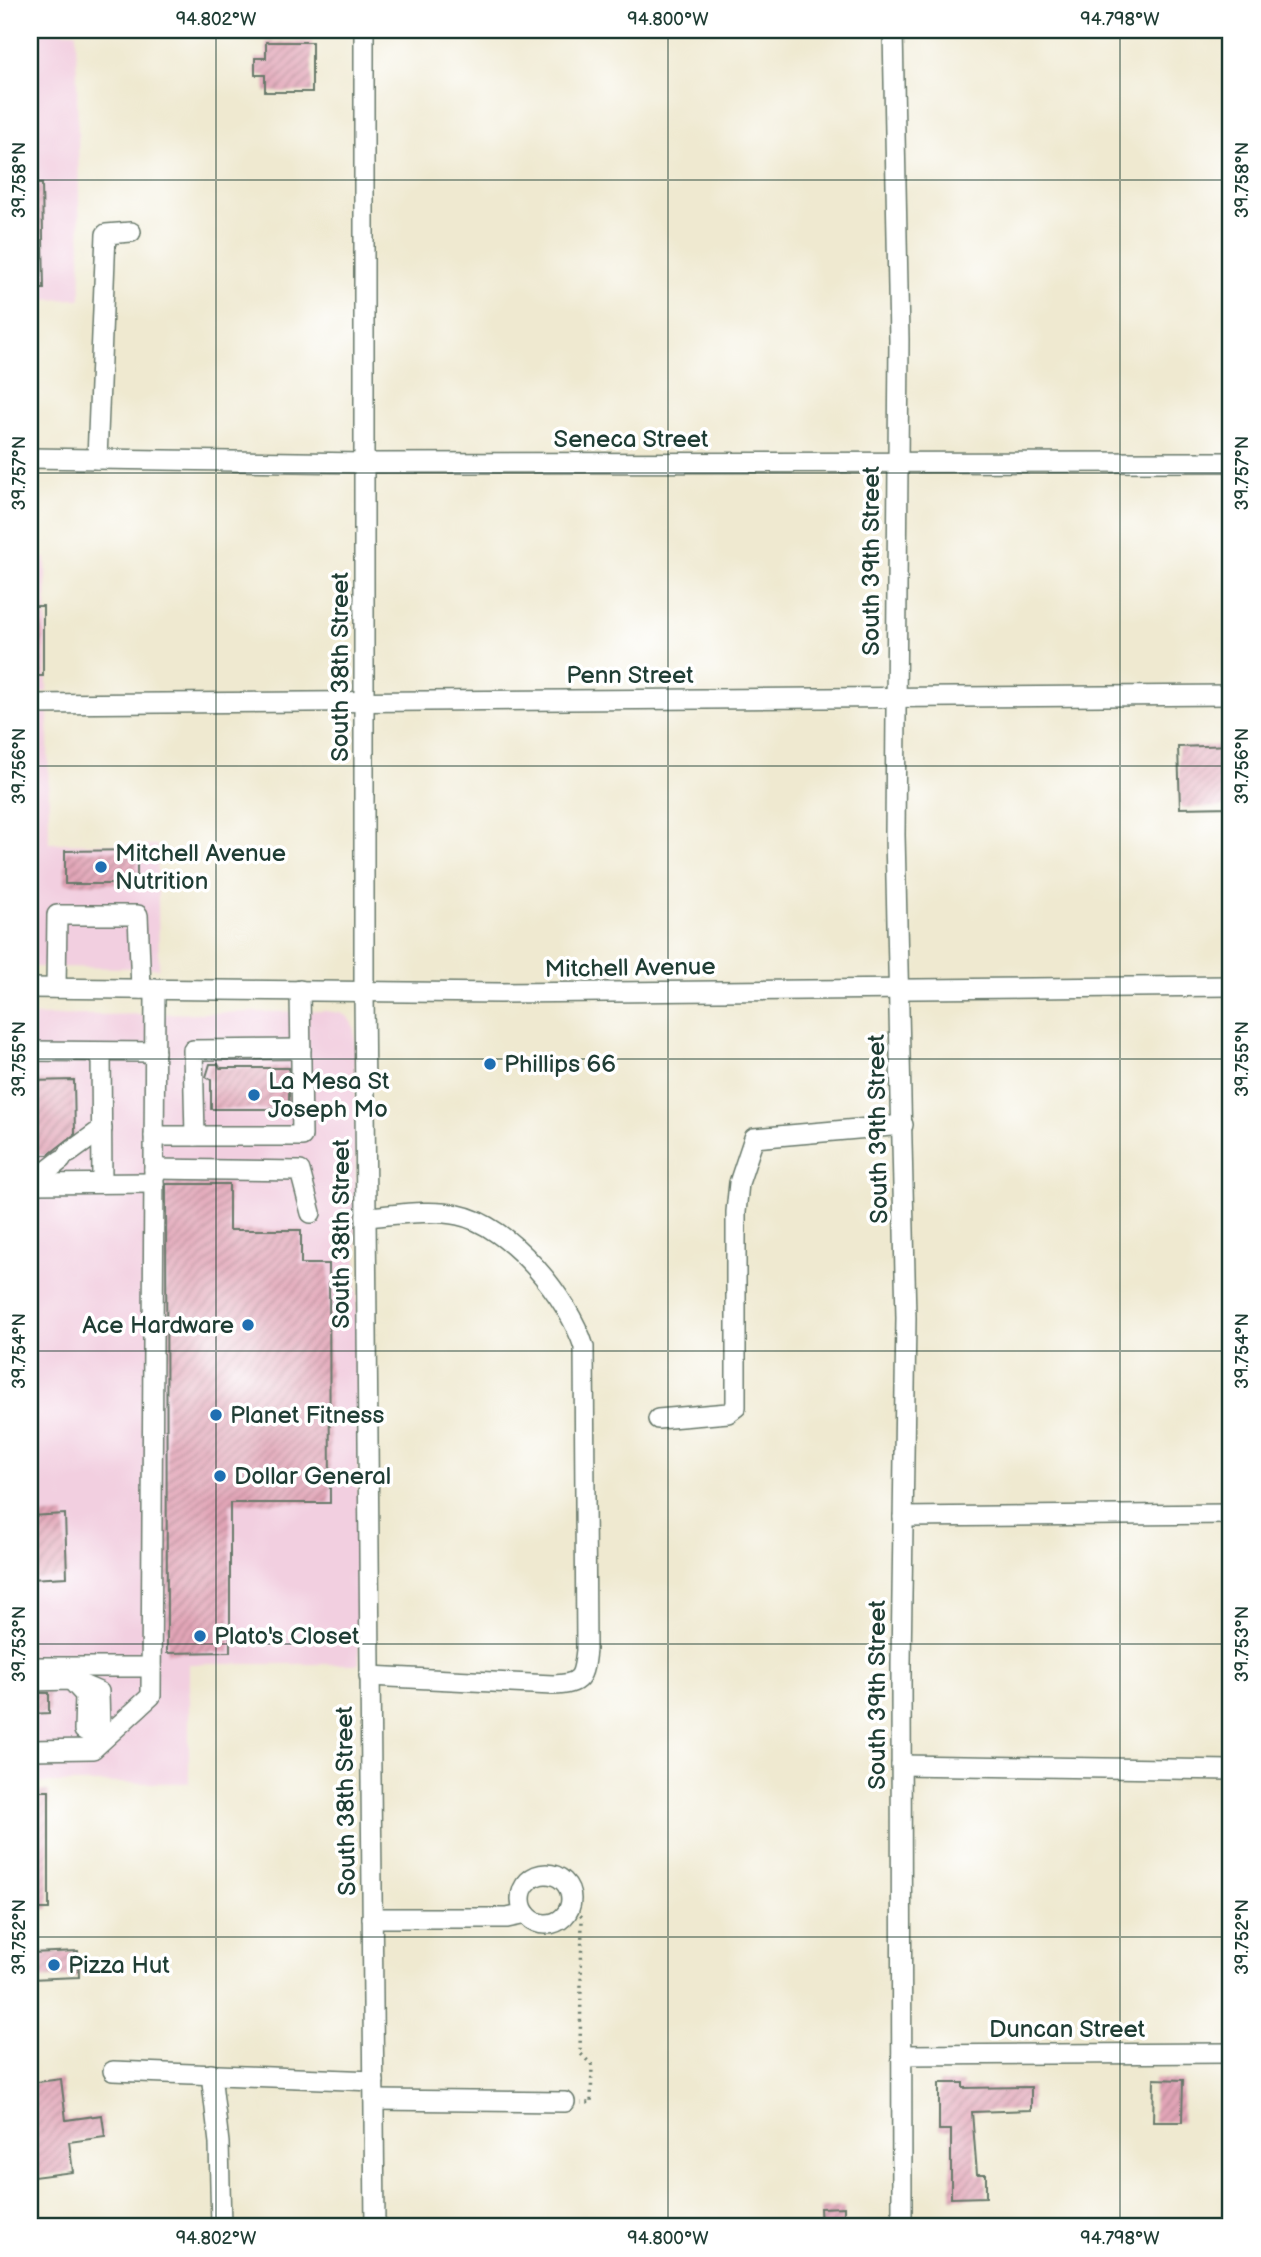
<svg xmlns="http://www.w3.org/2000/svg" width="1261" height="2257" viewBox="0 0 1261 2257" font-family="'Balsamiq Sans',sans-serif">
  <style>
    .built { fill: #f2cfe0 }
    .building { fill: url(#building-hatch) }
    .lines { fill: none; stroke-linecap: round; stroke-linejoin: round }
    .minor-casing { stroke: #68796b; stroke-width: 22 }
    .path { stroke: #68796b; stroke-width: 3.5; stroke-dasharray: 2 5; stroke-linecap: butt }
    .minor { stroke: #fff; stroke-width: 19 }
    .ticks { fill: none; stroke: #1f3d34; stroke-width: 2; stroke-opacity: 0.45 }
    .poi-dot { fill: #1f6fb2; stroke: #fff; stroke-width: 2.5 }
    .labels { text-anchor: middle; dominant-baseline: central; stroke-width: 7; stroke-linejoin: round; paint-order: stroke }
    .street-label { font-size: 24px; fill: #1f3d34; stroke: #fff }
    .poi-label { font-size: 24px; fill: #1f3d34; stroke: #fff; text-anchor: start }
    .neatline { fill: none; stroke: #1f3d34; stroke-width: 2.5 }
    .ticks-label { font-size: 18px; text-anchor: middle; fill: #1f3d34 }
  </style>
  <defs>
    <pattern id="building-hatch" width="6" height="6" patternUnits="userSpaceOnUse" patternTransform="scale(1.75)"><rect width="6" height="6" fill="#e2a5b7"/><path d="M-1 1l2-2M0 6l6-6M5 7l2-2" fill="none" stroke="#b78896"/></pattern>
  </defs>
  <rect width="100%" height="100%" fill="#fff"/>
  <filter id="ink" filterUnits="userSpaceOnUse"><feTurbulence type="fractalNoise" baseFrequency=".0143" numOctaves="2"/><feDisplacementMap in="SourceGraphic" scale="14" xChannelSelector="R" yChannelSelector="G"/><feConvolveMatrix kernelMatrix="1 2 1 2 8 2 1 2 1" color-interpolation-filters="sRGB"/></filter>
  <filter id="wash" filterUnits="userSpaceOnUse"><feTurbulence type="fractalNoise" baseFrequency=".00686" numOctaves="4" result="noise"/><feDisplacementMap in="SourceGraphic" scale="28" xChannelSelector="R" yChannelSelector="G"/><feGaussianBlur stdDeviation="1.57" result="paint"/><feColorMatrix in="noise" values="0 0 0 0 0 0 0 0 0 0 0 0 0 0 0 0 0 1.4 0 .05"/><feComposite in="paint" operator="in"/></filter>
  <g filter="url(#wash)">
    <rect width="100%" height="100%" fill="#efe9d0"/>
    <g class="built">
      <path d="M30,30L76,32L81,299L30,300Z"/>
      <path d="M30,557L46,558L47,692H30Z"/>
      <path d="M30,711H48L49,843L157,845L159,968L30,967Z"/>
      <path d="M326,1011L340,1013L348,1017L354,1027L355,1049L359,1664H189V1783H30V1016Z"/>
    </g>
    <g id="blocks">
      <g class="building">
        <path d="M266,42H312V92H265V75H255V58H266Z"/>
        <path d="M30,184H42L44,289H30Z"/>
        <rect x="30" y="606" width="13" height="70"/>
        <path d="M1231,745V807L1180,808L1178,747Z"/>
        <path d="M137,850V884H65V851Z"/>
        <path d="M210,1064H218L220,1068H289V1109H211V1080L206,1077Z"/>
        <path d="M74,1080L75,1134L48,1155H30V1081Z"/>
        <path d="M166,1184H229V1230H301V1264H329L330,1503H230V1652L167,1653Z"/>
        <path d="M65,1514L67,1577L30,1579V1516Z"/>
        <path d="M30,1693H49V1713L30,1714Z"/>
        <rect x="30" y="1791" width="19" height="118"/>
        <path d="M78,1951L79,1977L30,1979V1953Z"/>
        <path d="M61,2079L66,2120L102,2115L105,2137L69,2142L73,2172L34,2177L30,2148V2083Z"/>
        <path d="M1154,2079L1183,2080L1182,2122H1153Z"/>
        <path d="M939,2083H963V2088L1031,2087V2110L972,2112L977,2174H986V2197L951,2198V2130H939Z"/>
        <path d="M844,2207V2227H821L820,2208Z"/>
      </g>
    </g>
  </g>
  <g filter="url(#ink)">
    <use href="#blocks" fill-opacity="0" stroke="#68796b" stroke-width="2"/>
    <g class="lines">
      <g class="minor-casing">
        <g id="minor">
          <path d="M364,30V991L375,2227"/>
          <path d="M893,30L899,340L895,835L906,1318L901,1664L902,2227"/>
          <path d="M30,458L364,463L1231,462"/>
          <path d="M97,459L106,234L131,232"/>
          <path d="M30,704L1231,695"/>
          <path d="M30,988L500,993L1231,986"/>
          <path d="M56,988L57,915H138L141,989"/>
          <path d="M30,1051L155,1052"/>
          <path d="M101,1052L102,1183"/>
          <path d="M154,1136H302L300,990"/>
          <path d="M195,1136L193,1050L301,1049"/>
          <path d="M69,1153L102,1129"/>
          <path d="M154,1169L300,1171L311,1213"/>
          <path d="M30,1184L154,1183"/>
          <path d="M30,1184L61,1160"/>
          <path d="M366,1217C395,1215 429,1209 458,1215C510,1225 569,1299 584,1347L586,1650C583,1677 582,1684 553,1685L369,1676"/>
          <path d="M658,1419L728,1413L736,1407V1212L739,1183L754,1138L903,1125"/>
          <path d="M903,1517L1231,1514"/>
          <path d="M30,1667H151"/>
          <path d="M30,1681L71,1680L99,1692L100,1729L93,1735V1746"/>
          <path d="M72,1681L85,1695L84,1730L93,1735"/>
          <path d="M30,1750L93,1749L151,1696L155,989"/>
          <path d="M901,1765L1231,1770"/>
          <circle cx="546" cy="1899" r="25"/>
          <path d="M372,1918H507L526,1914"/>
          <path d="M902,2055L1231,2053"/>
          <path d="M113,2071L374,2081"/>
          <path d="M211,2074L219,2143L221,2227"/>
          <path d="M374,2100L565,2102"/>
        </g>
      </g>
      <path class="path" d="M570,1906L582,1917L580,2053L592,2065L591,2103H581"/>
      <use href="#minor" class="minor"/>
    </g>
  </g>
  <path class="ticks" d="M216,30V2227M668,30V2227M1120,30V2227M30,180H1231M30,473H1231M30,766H1231M30,1059H1231M30,1351H1231M30,1644H1231M30,1937H1231"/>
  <g class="poi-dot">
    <circle cx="101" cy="867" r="7"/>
    <circle cx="490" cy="1064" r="7"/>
    <circle cx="254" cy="1095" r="7"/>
    <circle cx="248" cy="1325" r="7"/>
    <circle cx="216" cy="1415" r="7"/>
    <circle cx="220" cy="1476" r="7"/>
    <circle cx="200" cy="1636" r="7"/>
    <circle cx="54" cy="1965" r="7"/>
  </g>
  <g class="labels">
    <g class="street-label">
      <text x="631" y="439">Seneca Street</text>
      <text transform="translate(871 561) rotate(-90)">South 39th Street</text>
      <text transform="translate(340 667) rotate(-90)">South 38th Street</text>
      <text x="630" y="675">Penn Street</text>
      <text transform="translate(630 968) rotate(-1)">Mitchell Avenue</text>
      <text transform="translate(878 1129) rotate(-91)">South 39th Street</text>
      <text transform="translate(341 1234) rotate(-90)">South 38th Street</text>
      <text transform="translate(877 1695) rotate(-90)">South 39th Street</text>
      <text transform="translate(346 1801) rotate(-91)">South 38th Street</text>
      <text x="1067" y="2029">Duncan Street</text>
    </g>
    <g class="poi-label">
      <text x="115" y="853">Mitchell Avenue<tspan x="115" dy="28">Nutrition</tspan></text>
      <text x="504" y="1064">Phillips 66</text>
      <text x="268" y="1081">La Mesa St<tspan x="268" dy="28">Joseph Mo</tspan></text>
      <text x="234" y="1325" text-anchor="end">Ace Hardware</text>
      <text x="230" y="1415">Planet Fitness</text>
      <text x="234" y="1476">Dollar General</text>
      <text x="214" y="1636">Plato's Closet</text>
      <text x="68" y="1965">Pizza Hut</text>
    </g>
  </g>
  <rect width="1261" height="2257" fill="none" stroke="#fff" stroke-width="77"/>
  <rect x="38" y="38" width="1184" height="2180" class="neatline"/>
  <g class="ticks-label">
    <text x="216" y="25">94.802°W</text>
    <text x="668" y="25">94.800°W</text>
    <text x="1120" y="25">94.798°W</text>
    <text transform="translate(19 180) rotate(-90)" y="6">39.758°N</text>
    <text transform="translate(1242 180) rotate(-90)" y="6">39.758°N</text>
    <text transform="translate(19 473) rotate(-90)" y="6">39.757°N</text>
    <text transform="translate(1242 473) rotate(-90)" y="6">39.757°N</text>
    <text transform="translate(19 766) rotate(-90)" y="6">39.756°N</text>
    <text transform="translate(1242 766) rotate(-90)" y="6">39.756°N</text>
    <text transform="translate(19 1059) rotate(-90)" y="6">39.755°N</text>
    <text transform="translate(1242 1059) rotate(-90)" y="6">39.755°N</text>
    <text transform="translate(19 1351) rotate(-90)" y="6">39.754°N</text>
    <text transform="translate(1242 1351) rotate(-90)" y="6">39.754°N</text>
    <text transform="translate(19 1644) rotate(-90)" y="6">39.753°N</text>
    <text transform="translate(1242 1644) rotate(-90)" y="6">39.753°N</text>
    <text transform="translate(19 1937) rotate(-90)" y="6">39.752°N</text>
    <text transform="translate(1242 1937) rotate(-90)" y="6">39.752°N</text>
    <text x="216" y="2244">94.802°W</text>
    <text x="668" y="2244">94.800°W</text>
    <text x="1120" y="2244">94.798°W</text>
  </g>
</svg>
